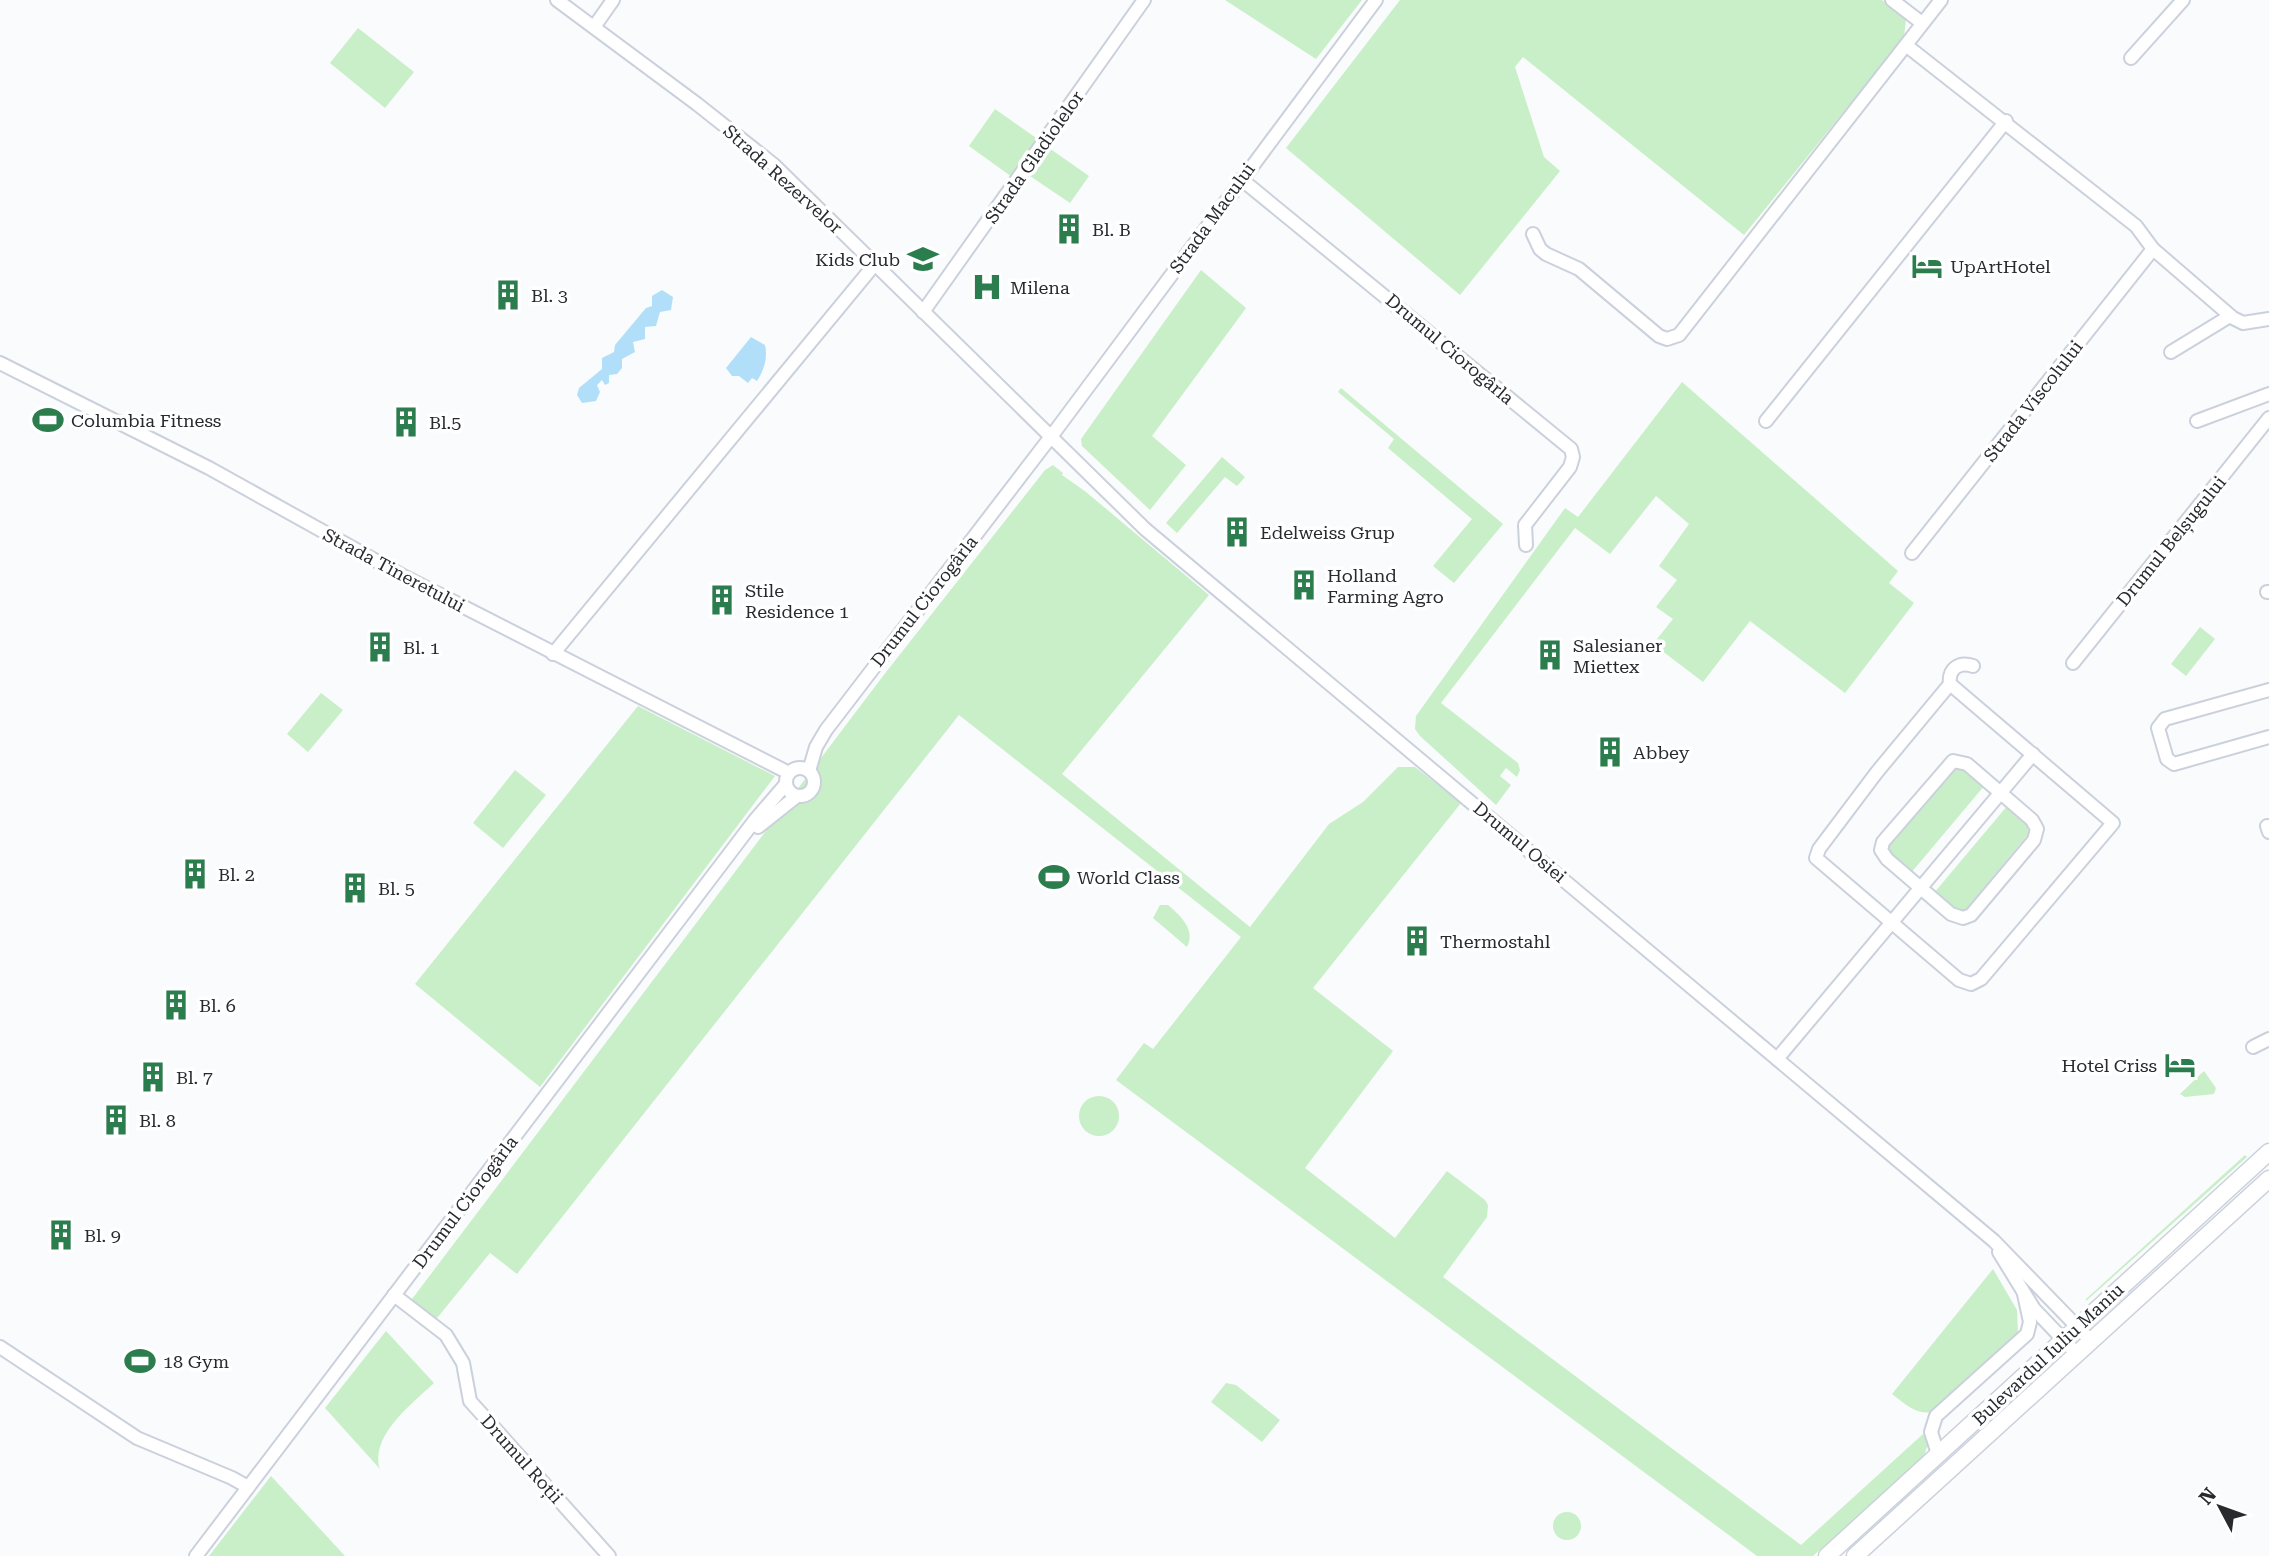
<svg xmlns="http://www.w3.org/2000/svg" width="2269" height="1556" viewBox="0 0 2269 1556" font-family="'Roboto Serif',serif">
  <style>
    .green { fill: #c8efc7 }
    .water { fill: #b1dffa }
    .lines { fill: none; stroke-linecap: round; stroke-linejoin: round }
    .minor-casing { stroke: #cbd1dc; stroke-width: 16 }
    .major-casing { stroke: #cbd1dc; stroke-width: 19 }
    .minor { stroke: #fff; stroke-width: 12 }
    .major { stroke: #fff; stroke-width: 16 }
    .labels { text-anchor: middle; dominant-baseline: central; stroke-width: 7; stroke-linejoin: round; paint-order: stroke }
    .street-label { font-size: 18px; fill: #282a2f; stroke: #fff }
    .poi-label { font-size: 18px; fill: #282a2f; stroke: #fff; text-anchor: start }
  </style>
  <rect width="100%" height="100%" fill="#fafbfd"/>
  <g class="green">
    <path d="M1225,0H1362L1316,59Z"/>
    <path d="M1400,0H1882L1906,19L1904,37L1744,235L1523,57L1515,67L1544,157L1560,171L1460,295L1286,148Z"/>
    <path d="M358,28L414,72L385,108L330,63Z"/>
    <path d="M995,109L1039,140L1012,177L969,146Z"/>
    <path d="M1049,148L1089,176L1070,203L1030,176Z"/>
    <path d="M1201,270L1246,308L1152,436L1186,465L1150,510L1082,446L1081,439Z"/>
    <path d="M1682,382L1898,571L1889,583L1914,603L1845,693L1750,621L1703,682L1653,644L1673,619L1656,607L1677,580L1659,566L1689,524L1656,496L1610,554L1575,528L1441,703L1518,763L1520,770L1517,777L1506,768L1500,776L1511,785L1496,805L1420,736L1415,729L1416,716L1565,508L1578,517Z"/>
    <path d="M1341,388L1503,524L1454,583L1433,566L1472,519L1388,448L1394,439L1338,392Z"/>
    <path d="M1222,457L1245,477L1237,486L1225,477L1177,533L1166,523Z"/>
    <path d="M1053,465L1063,473L1062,475L1086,492L1209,595L1062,774L1250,927L1329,824L1363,802L1398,767H1415L1461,803L1313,988L1393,1051L1305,1168L1395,1238L1447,1171L1485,1200L1488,1205L1487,1217L1443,1277L1801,1545L1923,1434L1928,1444L1924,1456L1813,1556H1757L1116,1080L1144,1043L1153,1049L1241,937L959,715L517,1274L490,1253L433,1323L409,1303L883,676L1045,470Z"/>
    <path d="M2200,627L2215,639L2186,676L2171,664Z"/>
    <path d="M321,693L343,710L308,752L287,734Z"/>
    <path d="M638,706L775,776L540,1087L415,984Z"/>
    <path d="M1963,768L1985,785L1910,874L1889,852V845L1953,769Z"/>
    <path d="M515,770L546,795L503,848L473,823Z"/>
    <path d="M2008,805L2026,821L2029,833L1965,910H1955L1934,893Z"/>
    <path d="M1160,905H1168C1180,915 1196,930 1187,947L1153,918Z"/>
    <path d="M2204,1071L2216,1088L2214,1094L2185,1097L2180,1094Z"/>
    <circle cx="1099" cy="1116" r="20"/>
    <path d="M2245,1155L2247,1157L2086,1301V1299Z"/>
    <path d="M1993,1269L2017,1310L2018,1334L1935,1411C1918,1417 1905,1404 1892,1394Z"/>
    <path d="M386,1331L434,1383C412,1404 370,1435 380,1469L325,1408Z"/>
    <path d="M1226,1383L1236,1385L1280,1420L1262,1442L1211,1402Z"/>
    <path d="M271,1476L345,1556H209Z"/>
    <circle cx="1567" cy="1526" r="14"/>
  </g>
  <g class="water">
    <path d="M662,290L673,297L671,310L660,312L656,326L645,327V339L633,342L635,352L622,359V368L617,374L609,375V383L605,385L602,380L597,385L600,392L596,401L582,403L577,395L579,388L602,369V358L614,352L615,345L646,308L652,306V296Z"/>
    <path d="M751,337L765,345C768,358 764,370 757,381L752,378L748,383L739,376H732L726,368Z"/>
  </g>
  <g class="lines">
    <g class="minor-casing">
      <g id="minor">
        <path d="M557,0L697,104L774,165L1145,529L1994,1241L2091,1341"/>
        <path d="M1892,0L1918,20"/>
        <path d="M594,27L613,0"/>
        <path d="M1907,46L2136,226L2153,249L2233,318L2243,323L2269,319"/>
        <path d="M2131,58L2183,0"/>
        <path d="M1241,179L1571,449L1573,457L1570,467L1525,525L1526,545"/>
        <path d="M1533,234L1540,249L1546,254L1579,269L1659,336L1667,339L1679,335L1941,0"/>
        <path d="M923,312L1144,0"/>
        <path d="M2171,352L2230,316"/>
        <path d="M0,363L209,468L405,577L789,773"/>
        <path d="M1766,421L2006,121"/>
        <path d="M2197,421L2269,394"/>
        <path d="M1912,553L2153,249"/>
        <path d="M2267,592H2269"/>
        <path d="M553,654L875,264"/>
        <path d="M2073,663L2269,418"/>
        <path d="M1950,684L1877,772L1819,849L1816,858L1959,980L1971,984L1981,979L2113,823L1950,684C1948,669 1959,661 1973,666"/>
        <path d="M2269,690L2165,719L2158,728L2167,759L2174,764L2269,737"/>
        <path d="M1953,761L1967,764L2032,820L2037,829L2034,840L1971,915L1963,918L1951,914L1887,859L1881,850L1883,842Z"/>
        <circle cx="800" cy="782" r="14"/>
        <path d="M809,771L816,747L826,730L1056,430L1376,0"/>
        <path d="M2267,826L2269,832"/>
        <path d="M758,827L797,796"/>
        <path d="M2253,1047L2269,1039"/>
        <path d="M1777,1059L2033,754"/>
        <path d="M1999,1252L2034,1309L2077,1354"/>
        <path d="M394,1295L446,1335L463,1363L470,1401L609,1556"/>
        <path d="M0,1347L137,1438L232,1478L248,1487"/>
        <path d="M1938,1454L1931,1432L1936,1416L2027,1334L2030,1322L2024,1294"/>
        <path d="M196,1556L755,820L786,784"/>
      </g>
    </g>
    <g class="major-casing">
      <g id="major">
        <path d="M1827,1556L2269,1152"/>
        <path d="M1855,1556L2269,1179"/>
      </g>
    </g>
    <use href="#minor" class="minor"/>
    <use href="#major" class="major"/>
  </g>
  <defs>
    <g id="building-bare" transform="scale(2.415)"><path d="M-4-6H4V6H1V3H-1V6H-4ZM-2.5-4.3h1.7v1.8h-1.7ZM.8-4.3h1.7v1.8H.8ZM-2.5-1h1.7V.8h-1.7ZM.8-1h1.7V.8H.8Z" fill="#2b7d4e" stroke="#fff" stroke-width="2.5" paint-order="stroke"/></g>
    <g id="school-bare" transform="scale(2.415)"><path d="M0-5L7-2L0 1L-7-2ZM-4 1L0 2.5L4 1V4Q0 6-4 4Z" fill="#2b7d4e" stroke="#fff" stroke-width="2.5" paint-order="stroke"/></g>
    <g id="hotel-bare" transform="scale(2.415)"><path d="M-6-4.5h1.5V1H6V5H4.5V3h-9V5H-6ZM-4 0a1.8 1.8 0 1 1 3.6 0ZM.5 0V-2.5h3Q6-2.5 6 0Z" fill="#2b7d4e" stroke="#fff" stroke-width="2.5" paint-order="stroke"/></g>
    <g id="hospital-bare" transform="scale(2.415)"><path d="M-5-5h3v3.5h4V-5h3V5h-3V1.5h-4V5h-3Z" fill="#2b7d4e" stroke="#fff" stroke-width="2.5" paint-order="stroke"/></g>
    <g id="stadium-bare" transform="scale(2.415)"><path d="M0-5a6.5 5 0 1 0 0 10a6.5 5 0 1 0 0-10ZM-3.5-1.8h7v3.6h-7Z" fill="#2b7d4e" stroke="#fff" stroke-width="2.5" paint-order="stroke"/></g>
  </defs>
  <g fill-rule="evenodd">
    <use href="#building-bare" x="1069" y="229"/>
    <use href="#school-bare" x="923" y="259"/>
    <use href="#hotel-bare" x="1927" y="266"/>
    <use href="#hospital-bare" x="987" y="287"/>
    <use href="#building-bare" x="508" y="295"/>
    <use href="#stadium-bare" x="48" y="420"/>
    <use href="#building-bare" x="406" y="422"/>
    <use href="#building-bare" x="1237" y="532"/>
    <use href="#building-bare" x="1304" y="585"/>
    <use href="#building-bare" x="722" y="600"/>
    <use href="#building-bare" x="380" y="647"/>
    <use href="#building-bare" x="1550" y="655"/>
    <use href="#building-bare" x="1610" y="752"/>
    <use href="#building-bare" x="195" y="874"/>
    <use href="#stadium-bare" x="1054" y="877"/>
    <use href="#building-bare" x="355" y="888"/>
    <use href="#building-bare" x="1417" y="941"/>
    <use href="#building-bare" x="176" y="1005"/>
    <use href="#hotel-bare" x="2180" y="1065"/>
    <use href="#building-bare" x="153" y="1077"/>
    <use href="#building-bare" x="116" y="1120"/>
    <use href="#building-bare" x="61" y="1235"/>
    <use href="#stadium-bare" x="140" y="1361"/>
  </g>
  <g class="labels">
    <g class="street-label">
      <text transform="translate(1034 157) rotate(-55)">Strada Gladiolelor</text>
      <text transform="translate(783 179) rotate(42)">Strada Rezervelor</text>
      <text transform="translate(1212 218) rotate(-54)">Strada Macului</text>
      <text transform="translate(1450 349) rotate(40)">Drumul Ciorogârla</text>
      <text transform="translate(2033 401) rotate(-52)">Strada Viscolului</text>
      <text transform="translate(2171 541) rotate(-51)">Drumul Belșugului</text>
      <text transform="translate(394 570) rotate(28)">Strada Tineretului</text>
      <text transform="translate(924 601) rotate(-52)">Drumul Ciorogârla</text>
      <text transform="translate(1520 842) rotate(40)">Drumul Osiei</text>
      <text transform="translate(465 1202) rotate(-53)">Drumul Ciorogârla</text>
      <text transform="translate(2048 1354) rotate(-43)">Bulevardul Iuliu Maniu</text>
      <text transform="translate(522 1459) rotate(48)">Drumul Roții</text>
    </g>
    <g class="poi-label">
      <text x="1092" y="229">Bl. B</text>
      <text x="900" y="259" text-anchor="end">Kids Club</text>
      <text x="1950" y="266">UpArtHotel</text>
      <text x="1010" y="287">Milena</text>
      <text x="531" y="295">Bl. 3</text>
      <text x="71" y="420">Columbia Fitness</text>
      <text x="429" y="422">Bl.5</text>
      <text x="1260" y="532">Edelweiss Grup</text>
      <text x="1327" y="575">Holland<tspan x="1327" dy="21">Farming Agro</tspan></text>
      <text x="745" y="590">Stile<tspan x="745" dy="21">Residence 1</tspan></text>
      <text x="1573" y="645">Salesianer<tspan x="1573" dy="21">Miettex</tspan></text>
      <text x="403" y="647">Bl. 1</text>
      <text x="1633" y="752">Abbey</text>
      <text x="218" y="874">Bl. 2</text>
      <text x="1077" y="877">World Class</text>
      <text x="378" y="888">Bl. 5</text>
      <text x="1440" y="941">Thermostahl</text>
      <text x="199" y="1005">Bl. 6</text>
      <text x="2157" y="1065" text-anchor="end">Hotel Criss</text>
      <text x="176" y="1077">Bl. 7</text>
      <text x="139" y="1120">Bl. 8</text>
      <text x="84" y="1235">Bl. 9</text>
      <text x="163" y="1361">18 Gym</text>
    </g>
  </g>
  <g transform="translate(2220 1507) rotate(311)" stroke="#ffffff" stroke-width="5" paint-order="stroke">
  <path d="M0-5L12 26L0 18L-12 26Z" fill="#282a2f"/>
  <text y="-10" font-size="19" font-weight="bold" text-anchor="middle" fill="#282a2f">N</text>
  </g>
</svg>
